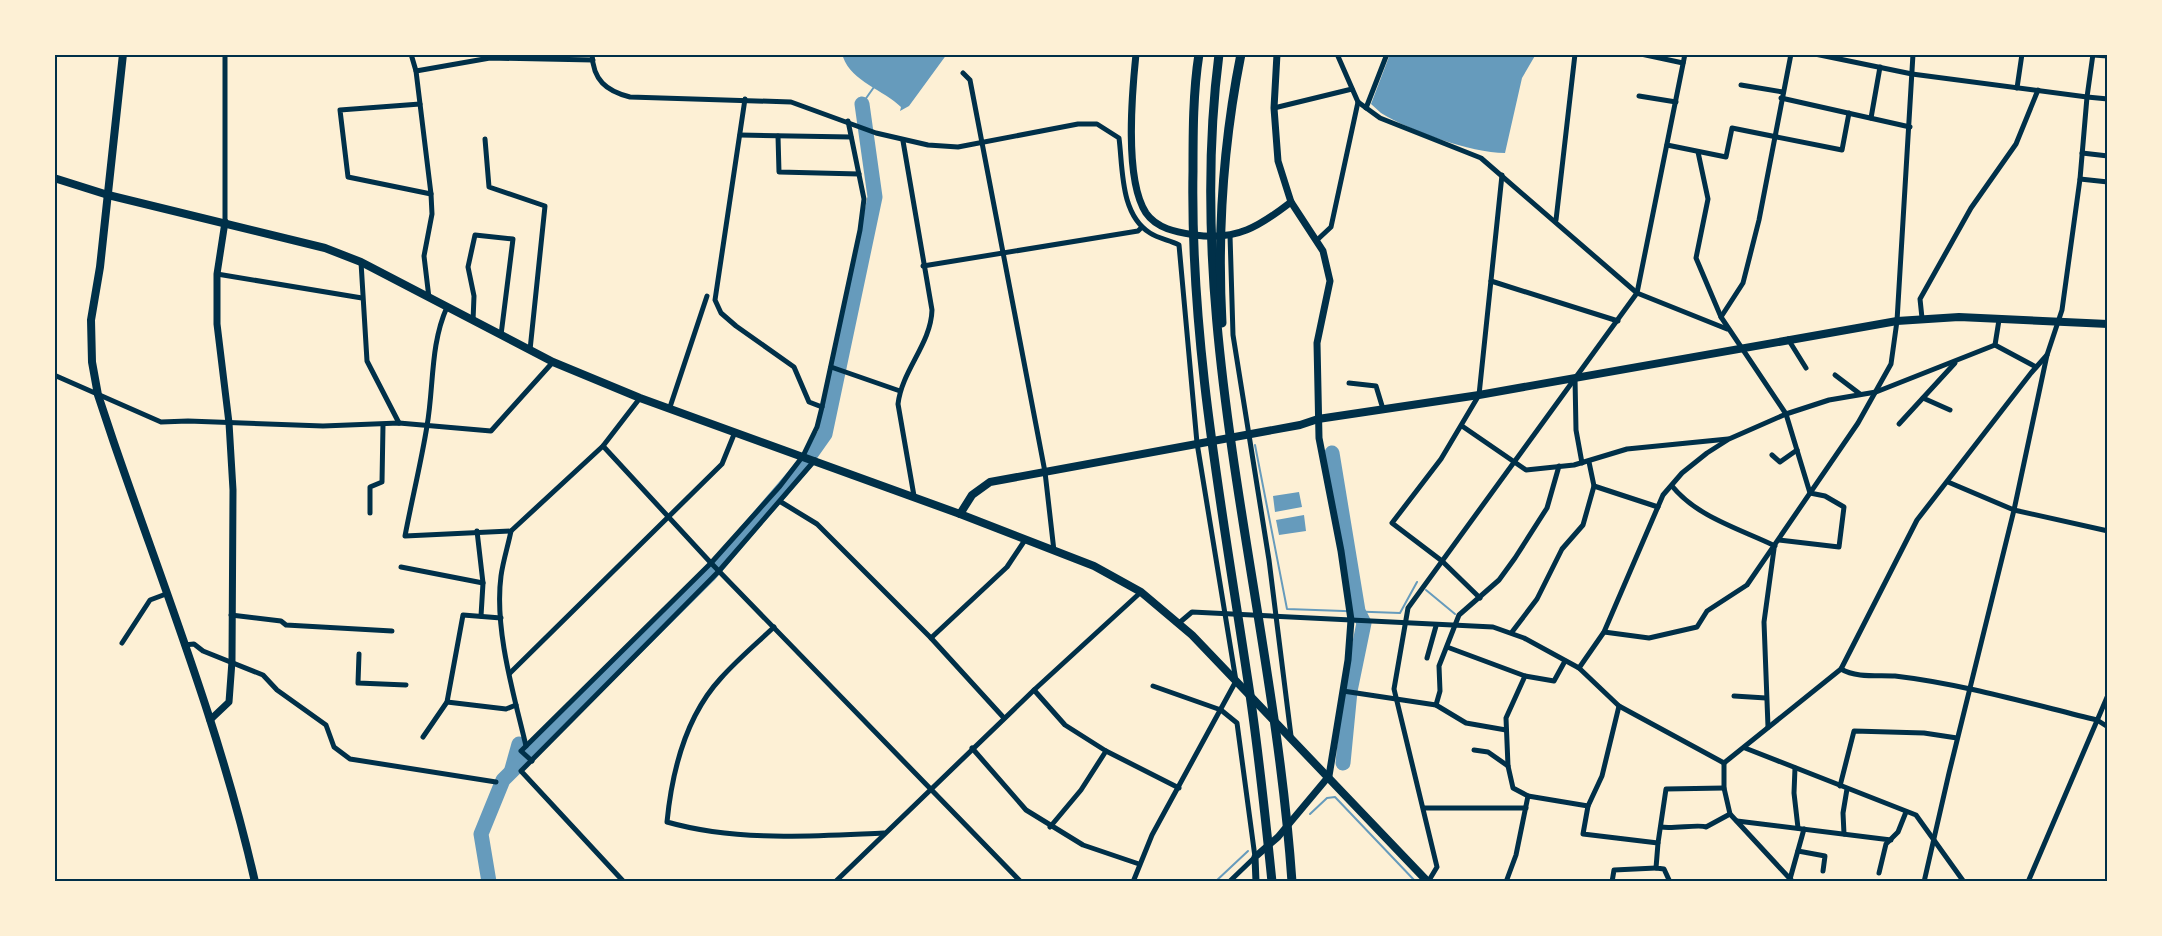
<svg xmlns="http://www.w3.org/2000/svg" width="2162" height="936" viewBox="0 0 2162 936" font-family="'Crimson Pro',serif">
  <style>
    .water { fill: #669bbc }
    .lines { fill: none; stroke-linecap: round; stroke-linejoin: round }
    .stream { stroke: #669bbc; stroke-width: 2 }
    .river { stroke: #669bbc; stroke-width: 15 }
    .minor { stroke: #003049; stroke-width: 5 }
    .tertiary { stroke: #003049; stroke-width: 7 }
    .secondary { stroke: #003049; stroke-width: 8 }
    .primary { stroke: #003049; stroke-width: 8 }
    .motorway { stroke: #003049; stroke-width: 9 }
    .neatline { fill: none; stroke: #003049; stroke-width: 2 }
  </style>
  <rect width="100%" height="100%" fill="#fdf0d5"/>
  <g class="water">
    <path d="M836,54H947L909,106L900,111L901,107C884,90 852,82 843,57Z"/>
    <path d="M1390,54H1536L1522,78L1505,153C1470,153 1411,131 1381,113L1371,104Z"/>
    <path d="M1299,492L1302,507L1275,512L1273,496Z"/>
    <path d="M1304,515L1306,531L1279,535L1276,520Z"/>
  </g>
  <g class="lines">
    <g class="stream">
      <path d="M862,104L874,87"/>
      <path d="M1255,445L1287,609L1400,613L1417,582"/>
      <path d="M1426,590L1455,614"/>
      <path d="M1310,814L1327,798L1335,797L1416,882"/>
      <path d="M1215,882L1248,851"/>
    </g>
    <g class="river">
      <path d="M1332,453L1358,611L1364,623L1350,691L1343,763"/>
      <path d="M512,769L519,744"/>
      <path d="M489,882L481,834L503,780L709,575L801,468L825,434L875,197L862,104"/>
    </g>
    <g class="minor">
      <path d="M225,54V222"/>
      <path d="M411,54L416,71L431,194L432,214L424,256L429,298"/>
      <path d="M592,54C593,80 606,91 630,97L791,102L876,133L928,145L958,147L1078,124H1097L1119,138C1123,169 1120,214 1150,233C1159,239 1170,240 1179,245L1197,443L1236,681L1152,835L1133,882"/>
      <path d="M1337,54L1358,102L1380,118L1481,158L1637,293L1727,329"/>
      <path d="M1641,54L1683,63"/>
      <path d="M1815,54L1912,74L2087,97L2093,54"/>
      <path d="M2093,55L2108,56"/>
      <path d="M416,71L490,58L593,60"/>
      <path d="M963,73L970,80L1045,472L1054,551"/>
      <path d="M1741,85L1783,92"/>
      <path d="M2017,88L2022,54"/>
      <path d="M1639,96L1676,102"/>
      <path d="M1781,98L1910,127"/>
      <path d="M420,104L340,110L348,177L431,194"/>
      <path d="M1274,108L1352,89"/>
      <path d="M1366,108L1387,54"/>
      <path d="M1871,118L1880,67"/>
      <path d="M740,135L851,137"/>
      <path d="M778,136L779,172L859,174"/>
      <path d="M485,139L489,187L545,206L530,350"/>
      <path d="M903,141L932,310C931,344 902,370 898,404L914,496"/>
      <path d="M1667,145L1726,157L1732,128L1842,150L1849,113"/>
      <path d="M1698,152L1708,199L1696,258L1721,317"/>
      <path d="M2082,153L2108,156"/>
      <path d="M2080,179L2108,182"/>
      <path d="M1556,220L1575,54"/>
      <path d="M1230,235L1233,335L1269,560L1291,736"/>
      <path d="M1316,241L1331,227L1358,102"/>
      <path d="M361,262L367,361L399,423"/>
      <path d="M923,266L1138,231L1142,227"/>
      <path d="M217,274L362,298"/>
      <path d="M1491,281L1618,321"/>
      <path d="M447,307C430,345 434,386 427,426C421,463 412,499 405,536L511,531L603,446L640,398"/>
      <path d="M1922,318L1920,299L1971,208L2016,144L2038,90"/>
      <path d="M473,321L474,296L468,267L475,235L513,239L501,335"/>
      <path d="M1788,339L1806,368"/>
      <path d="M1995,345L1999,320"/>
      <path d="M831,367L900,391"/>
      <path d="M54,375L161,422L188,421L323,426L399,423L491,431L553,362"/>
      <path d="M1835,375L1860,394"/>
      <path d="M1575,378L1576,430L1582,463"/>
      <path d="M1349,383L1376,386L1383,409"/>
      <path d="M1923,398L1950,410"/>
      <path d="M670,407L707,296"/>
      <path d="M822,407L860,230L864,199L848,121"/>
      <path d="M1899,424L1955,363"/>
      <path d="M1462,426L1526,470L1574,465L1627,449L1728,439"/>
      <path d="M603,446L711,563L1021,882"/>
      <path d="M1772,455L1780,462L1797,450"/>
      <path d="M1948,482L2014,510L2108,531"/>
      <path d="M1594,486L1658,507"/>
      <path d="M1672,486C1697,517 1740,529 1775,546"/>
      <path d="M781,502L817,524L931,638L1004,718"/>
      <path d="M370,513V487L382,482L383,425"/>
      <path d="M477,531L483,583L481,616"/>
      <path d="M511,531C508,546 503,561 501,576C494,629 514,695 526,746"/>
      <path d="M1779,540L1839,547L1844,507L1825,496L1810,493L1786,414L1721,317L1743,283L1759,220L1791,54"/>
      <path d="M401,567L483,583"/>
      <path d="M1480,598L1442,561L1392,523L1441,459L1479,395L1502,175"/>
      <path d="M231,615L281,621L286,625L392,631"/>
      <path d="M1179,623L1192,612L1493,627L1524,638L1579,668L1619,706L1724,763L1841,669L1917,520L2031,373L2047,355"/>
      <path d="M774,627C756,644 737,660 721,678C685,717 672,771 667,822C737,842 812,836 884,833"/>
      <path d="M1512,632L1537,599L1562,549L1583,525L1594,486L1589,462"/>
      <path d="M1604,632L1649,638L1697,627L1707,611L1747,585L1858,423L1891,364L1897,321L1913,54"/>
      <path d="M931,638L1007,567L1025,540"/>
      <path d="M122,643L150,600L166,594"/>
      <path d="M184,645L194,644L203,651L263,675L277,690L326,725L334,747L350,759L496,782"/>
      <path d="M1447,647L1525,676L1554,681L1565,661"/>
      <path d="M359,654L358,683L406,685"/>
      <path d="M1427,658L1436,626"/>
      <path d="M1579,668L1604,632L1663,495L1682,473L1707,453L1729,439L1786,414L1829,400L1876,392L1995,345L2036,367"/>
      <path d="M1841,669C1856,678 1878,675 1895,676C1963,684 2031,704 2097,720L2108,727"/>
      <path d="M510,673L722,464L735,432"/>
      <path d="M1525,676L1506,718L1508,766L1513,788L1528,796"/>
      <path d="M1153,686L1221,710L1237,723L1255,857L1229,882"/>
      <path d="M1034,690L1065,725L1106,751L1179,788"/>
      <path d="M1343,691L1436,705L1466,723L1506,730"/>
      <path d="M1734,696L1766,698"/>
      <path d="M447,702L506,709L516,705"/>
      <path d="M1436,705L1440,691L1439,666L1459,615L1499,580L1515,558L1547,508L1559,466"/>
      <path d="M1619,706L1602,776L1588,806L1583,834L1658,843L1656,868L1664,869L1670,882"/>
      <path d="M1768,727L1764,622L1774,549"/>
      <path d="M423,737L447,702L463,615L501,618"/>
      <path d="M972,748L1026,810L1083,845L1139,864"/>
      <path d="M1745,748L1916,815L1964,882"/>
      <path d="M1474,750L1488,752L1508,766"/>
      <path d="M532,761L521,751L711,563L780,486L803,456L817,427L822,407L809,402L794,367L736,326L721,313L715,300L745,99"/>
      <path d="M1724,763V788L1730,814L1793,882"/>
      <path d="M1795,768L1794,793L1798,828"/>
      <path d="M1840,786L1854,731L1924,733L1957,738"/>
      <path d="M1424,808H1526"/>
      <path d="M1737,821L1891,840"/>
      <path d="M1050,827L1081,790L1106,751"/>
      <path d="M1661,827C1673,829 1700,824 1706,827L1730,814"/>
      <path d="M1844,834L1843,813L1847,789"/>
      <path d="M1658,843L1666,789L1724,788"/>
      <path d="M1798,851L1825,856L1823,871"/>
      <path d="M1879,873L1886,844L1898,832L1906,812"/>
      <path d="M1790,879L1804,829"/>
      <path d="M624,882L521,771L719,571L815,460"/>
      <path d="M835,882L1034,690L1141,592"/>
      <path d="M1428,882L1437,867L1394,689L1408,608L1637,293L1685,54"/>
      <path d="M1506,882L1516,855L1528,796L1588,806"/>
      <path d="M1612,882L1614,870L1656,868"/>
      <path d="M1924,882L1949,773L2014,510L2047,355L2062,310L2080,179L2087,97L2108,99"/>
      <path d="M2028,882L2108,695"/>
    </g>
    <g class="tertiary">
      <path d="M1136,54C1132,93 1124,179 1146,213C1157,229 1177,232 1195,235C1237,241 1260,226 1291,202"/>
      <path d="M210,720L229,702L232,661L233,490L229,423L217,324V274L225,222"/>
      <path d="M1256,882L1255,857L1278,837L1329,776L1348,660L1351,620L1341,551L1319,438L1317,343L1330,281L1323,251L1291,202L1278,161L1274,108L1277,54"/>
    </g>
    <g class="secondary">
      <path d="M123,54L100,267L91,320L92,362L98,395L113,440C163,586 221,731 255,882"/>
      <path d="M960,514L1094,566L1141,592L1192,635L1428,882"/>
    </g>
    <path class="primary" d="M54,178L108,195L325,248L361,262L553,362L640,398L960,514L972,495L990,482L1300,425L1318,419L1479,395L1897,321L1959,317L2108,324"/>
    <g class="motorway">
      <path d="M1199,54C1193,92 1193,133 1193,171C1190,341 1222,508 1247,675C1258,744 1265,813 1272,882"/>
      <path d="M1219,54C1183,334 1273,605 1292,882"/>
      <path d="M1222,323C1217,231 1223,144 1241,54"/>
    </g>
  </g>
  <rect width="2162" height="936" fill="none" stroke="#fdf0d5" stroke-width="111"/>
  <rect x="56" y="56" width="2050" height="824" class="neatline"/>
</svg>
